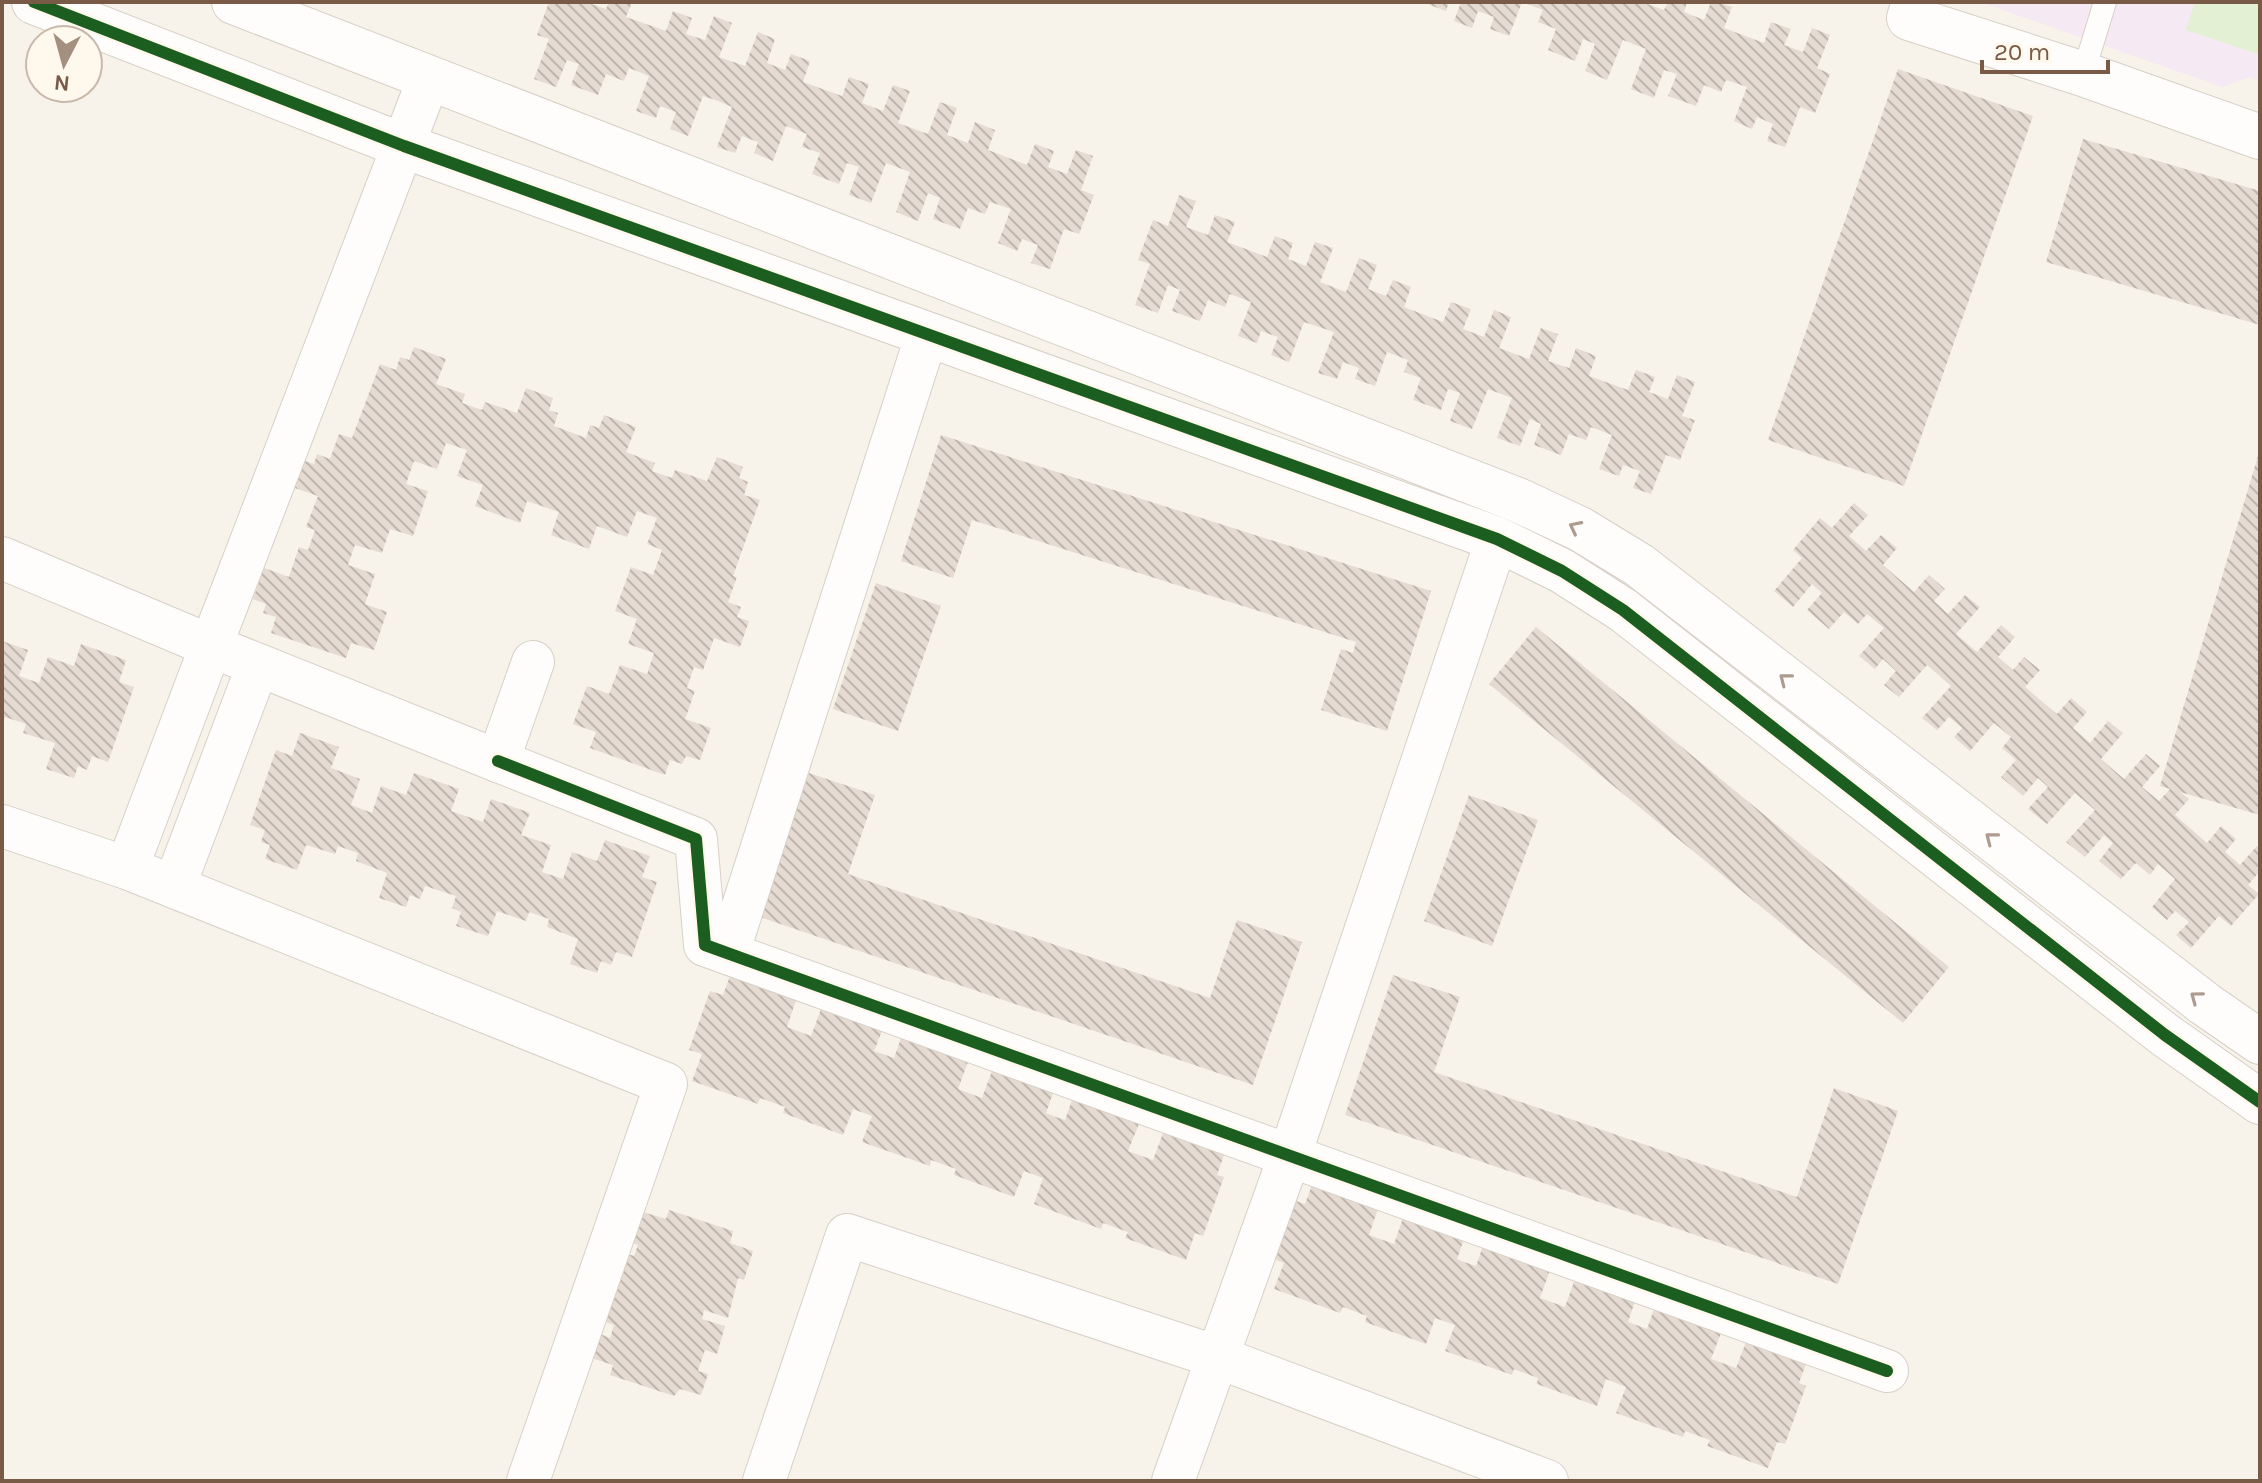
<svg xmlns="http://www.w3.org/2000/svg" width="2262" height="1483" viewBox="0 0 2262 1483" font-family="Karla,sans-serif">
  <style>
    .education { fill: #f5e9f3 }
    .grass { fill: #e3f0d3 }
    .building { fill: url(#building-back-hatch) }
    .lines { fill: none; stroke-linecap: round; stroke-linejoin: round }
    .lane-casing { stroke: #d7d0c8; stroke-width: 24 }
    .street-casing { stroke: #d7d0c8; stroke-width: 44 }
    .secondary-casing { stroke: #d7cfc6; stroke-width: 46 }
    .lane { stroke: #fefdfc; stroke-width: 22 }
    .street { stroke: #fefdfc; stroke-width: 42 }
    .secondary { stroke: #fefdfc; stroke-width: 44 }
    .cycleway-casing { stroke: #fff8ed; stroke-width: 17 }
    .cycleway { stroke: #1b5e20; stroke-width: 12 }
    .oneway { stroke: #ae9b8f }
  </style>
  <defs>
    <pattern id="building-back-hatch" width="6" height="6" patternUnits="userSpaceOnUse" patternTransform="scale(2)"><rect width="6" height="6" fill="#e5dbd2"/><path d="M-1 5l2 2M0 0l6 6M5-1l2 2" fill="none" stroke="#beb5ac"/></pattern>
  </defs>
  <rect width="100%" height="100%" fill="#f8f3ea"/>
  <path class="education" d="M1980,2H2260V81L2250,77L2222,87Z"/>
  <path class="grass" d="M2195,2H2260V55L2186,30Z"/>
  <g class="building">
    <path d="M549,2H585L606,9L609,2H632L626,17L666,31L673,11L692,18L686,34L705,40L714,16L732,23L719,57L745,66L758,32L775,39L767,63L785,70L791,54L810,61L803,82L842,96L849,77L869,84L862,103L883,111L893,85L910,91L898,123L928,134L940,102L957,108L947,135L968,143L975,122L995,130L988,150L1027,165L1035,144L1054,151L1048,167L1067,174L1076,150L1093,156L1081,190L1094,195L1079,234L1064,229L1050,269L1031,263L1038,245L1022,239L1017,251L998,243L1011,209L990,202L985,214L968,208L960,229L933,219L940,198L928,193L918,221L896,212L910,172L886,163L871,203L849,195L859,167L847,163L839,184L812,174L820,153L802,147L807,134L786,126L773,161L754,153L758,142L742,136L735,153L717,147L732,107L718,101L703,96L688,136L670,129L676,112L660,106L656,118L636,111L649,76L629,68L624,81L606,74L598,95L571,85L579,64L567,60L556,87L534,79L549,39L537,35Z"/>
    <path d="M1422,2H1449L1446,11Z"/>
    <path d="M1461,2H1522L1509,36L1490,29L1494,17L1478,11L1472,28L1454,21Z"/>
    <path d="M1523,2H1642L1664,10L1668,2H1687L1684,12L1704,20L1711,2H1716L1732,7L1724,28L1764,43L1771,22L1791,29L1784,45L1803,52L1812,28L1830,35L1817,68L1830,74L1815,113L1800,107L1785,147L1767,141L1773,124L1757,117L1752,129L1734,121L1747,87L1726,80L1721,92L1704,85L1696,106L1668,96L1677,74L1664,70L1654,98L1631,89L1646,49L1623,40L1607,80L1585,71L1595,44L1583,39L1575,61L1548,50L1556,29L1538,22L1543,10Z"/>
    <path d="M1898,69L2033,116L1904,486L1768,440Z"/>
    <path d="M2083,139L2260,191V325L2046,262Z"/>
    <path d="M1179,195L1196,201L1186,227L1208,235L1215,215L1235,222L1227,242L1267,257L1275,236L1293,243L1288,259L1306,266L1315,242L1333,248L1320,282L1346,292L1359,258L1377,265L1368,289L1386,296L1393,280L1411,287L1404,307L1443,322L1451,302L1471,309L1463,329L1484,337L1494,310L1511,317L1499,348L1529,359L1541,328L1558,334L1548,361L1569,368L1576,348L1596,356L1589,376L1628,390L1636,370L1655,377L1649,392L1668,399L1677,375L1695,382L1682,416L1695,420L1680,460L1666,455L1651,494L1633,488L1640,471L1623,465L1619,476L1599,469L1612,435L1591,427L1586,440L1569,434L1561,455L1534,445L1541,424L1530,419L1520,446L1497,438L1512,398L1488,389L1472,429L1450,421L1460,393L1448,389L1441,410L1413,400L1421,378L1404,372L1408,360L1387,352L1375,386L1355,379L1359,368L1343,362L1337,379L1318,373L1334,332L1304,322L1289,362L1271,355L1278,337L1261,331L1257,343L1238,336L1251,302L1230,294L1225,307L1208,300L1200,321L1172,311L1180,290L1168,285L1158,313L1135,305L1150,264L1138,260L1153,220L1168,226Z"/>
    <path d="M414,347L446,359L436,384L465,394L462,403L482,410L485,402L517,413L526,388L553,398L549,410L558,413L554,426L586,438L590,425L599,428L604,415L636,427L626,452L655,463L652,471L672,478L675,470L707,481L717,457L743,467L739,478L748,482L744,495L760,500L733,576L737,577L728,602L741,607L737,617L749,621L740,647L714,638L703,670L694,667L687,688L695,691L685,719L711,728L700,760L686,756L682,764L670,760L665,775L590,748L596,732L573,724L587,686L609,694L620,665L647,674L654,653L628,644L637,619L615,611L631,567L653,575L662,550L647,544L657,518L637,511L627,537L597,526L589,549L551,535L559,512L527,501L520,523L475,506L483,485L457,476L467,450L446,443L437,469L414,461L406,484L428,491L413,536L390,529L382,553L355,545L348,565L375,574L365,604L387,612L374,650L351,643L346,658L271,633L276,617L263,613L266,604L253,599L264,568L289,577L299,547L308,550L315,530L306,527L318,496L292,487L302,460L314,464L317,454L330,459L339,434L352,438L380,364L396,370L400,357L409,360Z"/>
    <path d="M941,435L1431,591L1387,731L1321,710L1341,649L1353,653L1356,642L972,520L953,578L901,561Z"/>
    <path d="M2260,449V815L2180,792L2189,799L2175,815L2207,843L2221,826L2236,839L2225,852L2240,865L2257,846L2260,848V871L2248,885L2259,894L2231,926L2219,916L2191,948L2176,935L2189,922L2175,911L2167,920L2152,907L2175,879L2158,864L2150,875L2136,863L2121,879L2099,861L2113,843L2104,835L2085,857L2066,842L2095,810L2075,793L2047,824L2028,809L2048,787L2038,778L2023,796L2001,777L2016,760L2002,748L2011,737L1994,723L1970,751L1954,737L1962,728L1949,717L1937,730L1922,718L1951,686L1927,665L1899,697L1884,685L1896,671L1883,659L1875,669L1859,656L1884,628L1867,614L1858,624L1844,612L1829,629L1807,610L1822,593L1812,584L1793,607L1774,591L1802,558L1793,550L1820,518L1832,528L1854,503L1868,515L1849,536L1866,551L1881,535L1897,548L1883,565L1914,592L1929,575L1945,589L1934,601L1948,614L1965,595L1980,607L1956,634L1977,652L2001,625L2015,637L1998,657L2013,670L2024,657L2040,670L2025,687L2057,714L2071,698L2087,712L2073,728L2090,743L2108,721L2123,733L2101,759L2124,779L2146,754L2160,766L2142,787L2159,801L2170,789L2160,786Z"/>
    <path d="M876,583L941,606L898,731L833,709Z"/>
    <path d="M1536,627L1949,967L1903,1023L1489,684Z"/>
    <path d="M2,641L28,650L19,676L39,683L48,657L74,666L81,644L126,660L119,682L134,687L108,762L92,756L87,770L78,766L74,778L46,769L55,743L23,733L26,724L5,717L2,725Z"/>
    <path d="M300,733L339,747L331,768L360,779L351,805L372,813L381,786L406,795L414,773L459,789L451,811L483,822L491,799L530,813L521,835L551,845L542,872L563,879L572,852L597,861L605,840L650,856L642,877L657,882L632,957L616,952L611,965L601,961L597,973L570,964L578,939L547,927L549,919L529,912L526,921L497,911L488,936L456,926L461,912L452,908L456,896L425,886L420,899L410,895L406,907L379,898L387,873L356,861L358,853L338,846L335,854L306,845L297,870L265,859L270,845L261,842L265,830L250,825L276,750L292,756Z"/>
    <path d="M809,773L875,795L848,874L1210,998L1237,920L1302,942L1253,1085L760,917Z"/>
    <path d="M1469,795L1538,820L1492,946L1424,921Z"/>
    <path d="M1393,975L1460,997L1434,1072L1797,1197L1834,1088L1898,1111L1838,1284L1345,1115Z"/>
    <path d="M730,976L796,1000L787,1027L811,1036L821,1009L882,1031L874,1051L894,1058L901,1038L968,1062L958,1089L982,1098L992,1071L1053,1093L1046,1113L1053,1116L1065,1120L1072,1100L1139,1124L1128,1151L1153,1160L1163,1133L1224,1155L1217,1175L1224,1177L1203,1236L1195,1233L1186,1260L1125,1238L1128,1232L1103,1223L1101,1229L1034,1204L1043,1178L1032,1174L1024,1171L1014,1197L954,1175L956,1169L931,1160L930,1166L862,1142L872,1116L853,1109L843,1135L783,1113L785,1107L760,1098L758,1104L692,1081L702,1054L689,1050L710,991L723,995Z"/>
    <path d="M1312,1185L1378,1209L1369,1235L1394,1244L1403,1218L1464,1239L1457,1259L1464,1262L1476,1266L1483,1246L1550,1270L1540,1298L1565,1307L1575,1279L1635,1301L1628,1322L1647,1329L1654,1309L1721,1333L1711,1359L1736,1368L1746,1342L1806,1364L1799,1383L1806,1386L1785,1444L1777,1442L1768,1468L1707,1446L1710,1440L1685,1431L1683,1437L1616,1413L1626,1387L1606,1379L1597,1406L1537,1384L1538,1378L1514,1369L1512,1375L1445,1351L1455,1325L1435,1318L1426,1344L1365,1322L1367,1316L1343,1307L1340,1313L1274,1289L1284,1263L1271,1258L1293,1200L1305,1204Z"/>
    <path d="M669,1210L733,1231L730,1243L753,1251L744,1280L738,1278L728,1318L704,1310L702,1319L725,1326L717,1354L705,1350L698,1371L708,1374L701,1395L680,1389L674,1396L610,1375L613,1365L591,1358L600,1334L610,1338L614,1325L603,1321L625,1253L634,1256L638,1245L633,1243L643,1212L666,1219Z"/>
  </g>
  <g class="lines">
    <g class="lane-casing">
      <path id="lane" d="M2083,74L2105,2"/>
    </g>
    <g class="street-casing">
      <g id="street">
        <path d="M2,558L211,646L429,78"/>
        <path d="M498,761L696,839L705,945L1887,1371"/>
        <path d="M2,826L127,868L666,1084L528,1481"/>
        <path d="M127,868L211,646L498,761L533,662"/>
        <path d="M174,887L258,665"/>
        <path d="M728,953L927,334"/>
        <path d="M764,1481L847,1235L1217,1357L1547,1481"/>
        <path d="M1173,1481L1290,1155L1497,539"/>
      </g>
    </g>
    <g class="secondary-casing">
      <g id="secondary">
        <path d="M34,2L404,146L1497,539L1562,571L1623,610L2165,1035L2260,1102"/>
        <path d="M234,2L1518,500L1580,529L1639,565L2205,1004L2260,1042"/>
        <path d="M1914,2L1909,18L2083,74L2260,137"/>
      </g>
    </g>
    <use href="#lane" class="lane"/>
    <use href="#street" class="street"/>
    <use href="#secondary" class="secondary"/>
    <g class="cycleway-casing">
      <g id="cycleway">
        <path d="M34,2L404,146L1497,539L1562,571L1623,610L2165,1035L2260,1102"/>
        <path d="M498,761L696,839L705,945L1887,1371"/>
      </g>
    </g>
    <use href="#cycleway" class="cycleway"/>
  </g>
  <defs><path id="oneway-chevron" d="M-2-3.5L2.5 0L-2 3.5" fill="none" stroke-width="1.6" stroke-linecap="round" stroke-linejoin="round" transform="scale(2)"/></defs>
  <g class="oneway">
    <use href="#oneway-chevron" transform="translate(1575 527) rotate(-153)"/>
    <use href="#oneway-chevron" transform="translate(1785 679) rotate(-142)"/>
    <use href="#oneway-chevron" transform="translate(1991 838) rotate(-142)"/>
    <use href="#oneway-chevron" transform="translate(2196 997) rotate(-143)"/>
  </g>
  <rect width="2262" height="1483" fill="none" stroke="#795a47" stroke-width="8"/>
  <g transform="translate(64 64) rotate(186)"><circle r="38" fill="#fff8ed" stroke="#c9b9ab" stroke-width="2"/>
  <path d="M0-6L14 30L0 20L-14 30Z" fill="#a59080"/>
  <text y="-12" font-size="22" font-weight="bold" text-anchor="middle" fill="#795a47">N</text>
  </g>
  <path d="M1982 60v12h126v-12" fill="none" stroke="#795a47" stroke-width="4"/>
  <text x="1994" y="60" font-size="24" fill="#795a47" stroke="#fff8ed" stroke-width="6" paint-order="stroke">20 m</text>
</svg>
